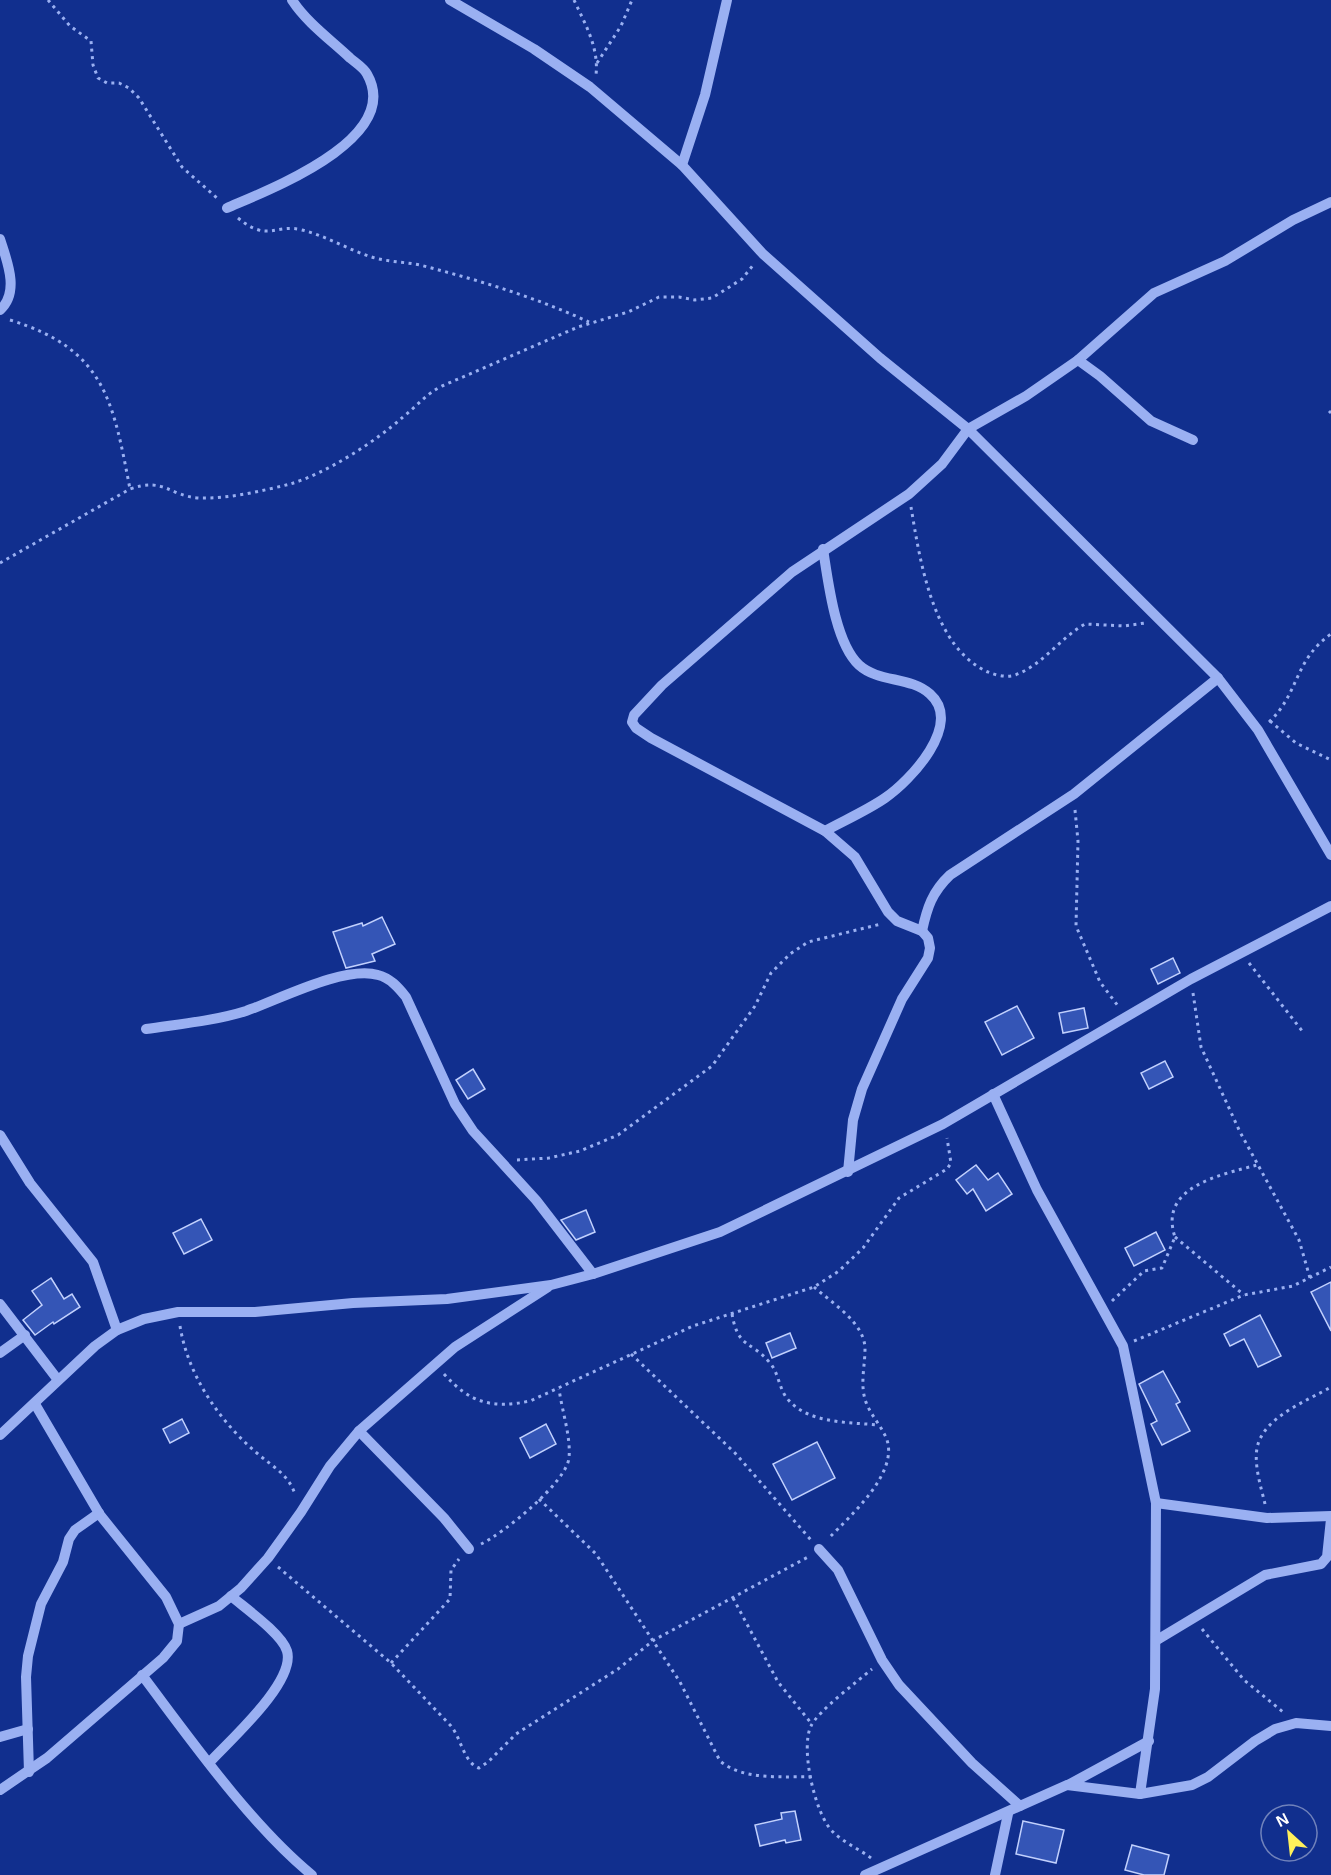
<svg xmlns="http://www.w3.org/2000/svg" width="1331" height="1875" viewBox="0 0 1331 1875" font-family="Arial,sans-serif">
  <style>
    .building { fill: #3455b6; stroke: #c1d0fd; stroke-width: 1.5 }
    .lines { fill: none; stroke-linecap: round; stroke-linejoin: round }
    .path { stroke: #9ab0f2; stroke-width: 3; stroke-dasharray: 3 4.5; stroke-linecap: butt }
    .minor { stroke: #9ab0f2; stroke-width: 10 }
  </style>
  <rect width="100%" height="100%" fill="#112f8e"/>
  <g class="building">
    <path d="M382,917L395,944L372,954L375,961L346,968L333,932L362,923L363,926Z"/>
    <path d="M1173,958L1180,973L1158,984L1151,969Z"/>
    <path d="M1017,1006L1034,1038L1002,1055L985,1022Z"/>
    <path d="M1084,1008L1088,1028L1063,1033L1059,1013Z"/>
    <path d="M1165,1061L1173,1077L1149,1089L1141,1073Z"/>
    <path d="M473,1069L485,1089L468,1099L456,1080Z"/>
    <path d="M976,1165L988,1180L998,1173L1012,1194L986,1211L973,1189L967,1194L956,1180Z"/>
    <path d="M586,1210L595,1232L576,1240L561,1220Z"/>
    <path d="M201,1219L212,1240L184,1254L173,1233Z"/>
    <path d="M1156,1232L1165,1250L1134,1266L1125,1248Z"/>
    <path d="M51,1278L64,1299L72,1294L80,1307L54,1324L53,1322L35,1335L23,1320L42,1305L32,1291Z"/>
    <path d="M1331,1282V1331L1311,1292Z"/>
    <path d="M1260,1315L1281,1356L1258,1367L1244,1339L1230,1346L1224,1334Z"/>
    <path d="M790,1333L796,1348L772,1358L766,1343Z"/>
    <path d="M1163,1371L1180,1402L1176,1404L1190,1431L1162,1445L1151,1424L1157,1421L1139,1384Z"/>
    <path d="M182,1419L189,1433L170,1443L163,1429Z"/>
    <path d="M546,1424L556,1444L530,1458L520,1438Z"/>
    <path d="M817,1442L835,1478L792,1500L773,1464Z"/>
    <path d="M795,1811L801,1840L786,1843L785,1840L760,1846L755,1825L782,1819L781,1813Z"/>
    <path d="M1023,1821L1064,1830L1056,1863L1016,1854Z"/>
    <path d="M1132,1845L1169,1855L1164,1875H1144L1125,1870Z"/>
  </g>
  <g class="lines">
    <g class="path">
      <path d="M48,0L70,26L91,41L93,65L98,78L107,83H119L129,88L139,98L182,167L218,199"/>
      <path d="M574,0C585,24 599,47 596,75"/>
      <path d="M597,63L621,26L632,0"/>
      <path d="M238,218C268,243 275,223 302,230C327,236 350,251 375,258C390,262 405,262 420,265C478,280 535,297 589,322"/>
      <path d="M10,320C105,349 113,401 130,489"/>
      <path d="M1329,411L1331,413"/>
      <path d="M911,507C920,561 933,648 988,672C996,675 1006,678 1015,675C1043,665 1060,638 1085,624L1124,626L1145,623"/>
      <path d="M0,563L130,489C165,477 169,496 199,498C228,499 262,491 290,484C325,474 375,442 403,417C417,406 426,394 442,386L578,327L628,312L659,297H679L695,300L712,298L742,279L754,264"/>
      <path d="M1270,721L1296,743L1331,760"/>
      <path d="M1269,722C1299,694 1294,660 1331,634"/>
      <path d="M1075,810L1078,841L1076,926L1100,982L1118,1006"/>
      <path d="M1249,963L1303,1032"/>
      <path d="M1193,993L1201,1047L1240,1132L1299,1240L1310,1278"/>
      <path d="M517,1160L549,1158L580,1151L618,1135L712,1066L755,1006L771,973L790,954L808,942L881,924"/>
      <path d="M1175,1237L1244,1295"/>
      <path d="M814,1287C832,1303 865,1323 865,1349C865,1364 861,1380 864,1395C867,1412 881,1424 887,1440C898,1474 850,1516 829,1538"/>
      <path d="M1112,1301L1144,1271L1162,1268L1175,1237C1158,1187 1220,1175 1257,1165"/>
      <path d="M732,1314C738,1349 751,1340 770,1363C778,1372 779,1387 786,1397C806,1424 848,1422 878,1425"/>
      <path d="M180,1326C188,1376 220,1422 258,1454C273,1467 288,1474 295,1494"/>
      <path d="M1134,1341L1244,1295L1293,1286L1331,1267"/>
      <path d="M631,1354L735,1453L811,1540"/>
      <path d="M444,1374C470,1403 492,1409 530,1401L693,1326L814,1287L839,1271L863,1248L899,1198L947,1169L951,1163L947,1138"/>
      <path d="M539,1499L596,1554L680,1682L720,1761C744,1781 783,1776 812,1777"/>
      <path d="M1265,1504C1261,1487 1254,1466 1257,1448C1263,1417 1307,1401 1331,1387"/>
      <path d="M481,1544C504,1533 566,1483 569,1458C571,1437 562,1411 559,1389"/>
      <path d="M278,1567L391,1663L451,1726C461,1738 464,1763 479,1768L488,1762L516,1734L618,1669L654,1640L808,1557"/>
      <path d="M733,1598L778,1682L811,1723"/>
      <path d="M1202,1629L1244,1680L1283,1712"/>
      <path d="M391,1663L450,1599L451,1570L459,1559"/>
      <path d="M871,1858C859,1849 843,1842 833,1832C815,1815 800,1748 811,1726C818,1711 858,1681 872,1669"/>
    </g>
    <g class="minor">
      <path d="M450,0L534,49L590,87L682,165L763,254L880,358L968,429L1218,678L1258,730L1331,855"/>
      <path d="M682,165L705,95L727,0"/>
      <path d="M227,208C268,190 404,139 367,74C364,68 356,63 350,58C331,40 307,23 292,0"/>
      <path d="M0,239C7,261 20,292 0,310"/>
      <path d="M1078,360L1100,376L1151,421L1193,440"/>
      <path d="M823,549C828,580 835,643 859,665C879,683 910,676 930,694C964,724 910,781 885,798C866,811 845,820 825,831"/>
      <path d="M922,931C927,908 932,892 950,875L1074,794L1218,678"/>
      <path d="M146,1029C179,1024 214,1021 246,1011C278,1000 345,965 378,975C390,978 398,987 406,997L455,1104L473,1131L536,1200L593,1274"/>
      <path d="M993,1094L1037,1190L1123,1346L1130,1379L1156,1503L1155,1689L1140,1794"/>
      <path d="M0,1135L30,1183L93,1262L117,1330"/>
      <path d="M848,1172L853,1120L862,1089L902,999L928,958L930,948L928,938L922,931L897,921L888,912L855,857L825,831L651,738L636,728L632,722L634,715L662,685L792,572L909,494L942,464L968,429L1026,396L1078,360L1154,293L1225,261L1293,220L1331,202"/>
      <path d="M0,1304L58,1380"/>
      <path d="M0,1353L25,1335"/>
      <path d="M359,1431L444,1518L469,1549"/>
      <path d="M0,1435L95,1346L117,1330L144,1319L178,1312H255L353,1303L447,1299L551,1285L593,1274L720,1232L943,1124L1191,979L1331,906"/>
      <path d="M1156,1503L1267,1518L1331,1516"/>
      <path d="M819,1549L838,1570L882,1660L899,1685L972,1763L1020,1806"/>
      <path d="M179,1624L219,1606L241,1588L268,1558L301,1512L330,1466L359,1431L455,1347L548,1287"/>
      <path d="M1157,1640L1265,1575L1321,1564L1327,1557L1331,1519"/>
      <path d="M142,1675C191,1740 250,1824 312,1875"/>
      <path d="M0,1737L28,1729"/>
      <path d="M209,1763C229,1741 296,1682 287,1651C282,1634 245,1608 231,1596"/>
      <path d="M29,1772L26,1677L28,1656L41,1604L63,1562L69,1539L75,1530L99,1513"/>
      <path d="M1068,1785L1149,1741"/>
      <path d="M0,1790L47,1758L163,1658L177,1641L179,1624L166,1597L100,1515L35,1404"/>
      <path d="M865,1875L1067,1785L1140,1794L1192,1785L1208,1777L1255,1741L1275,1729L1296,1723L1331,1726"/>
      <path d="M995,1875L1008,1814"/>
    </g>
  </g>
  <g transform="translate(1289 1833) rotate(333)"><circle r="28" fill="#112f8e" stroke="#7082bb" stroke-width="1.5"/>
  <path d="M0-4.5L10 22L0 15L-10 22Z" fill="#fff05b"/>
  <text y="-9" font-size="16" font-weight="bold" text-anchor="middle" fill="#ffffff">N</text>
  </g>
</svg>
